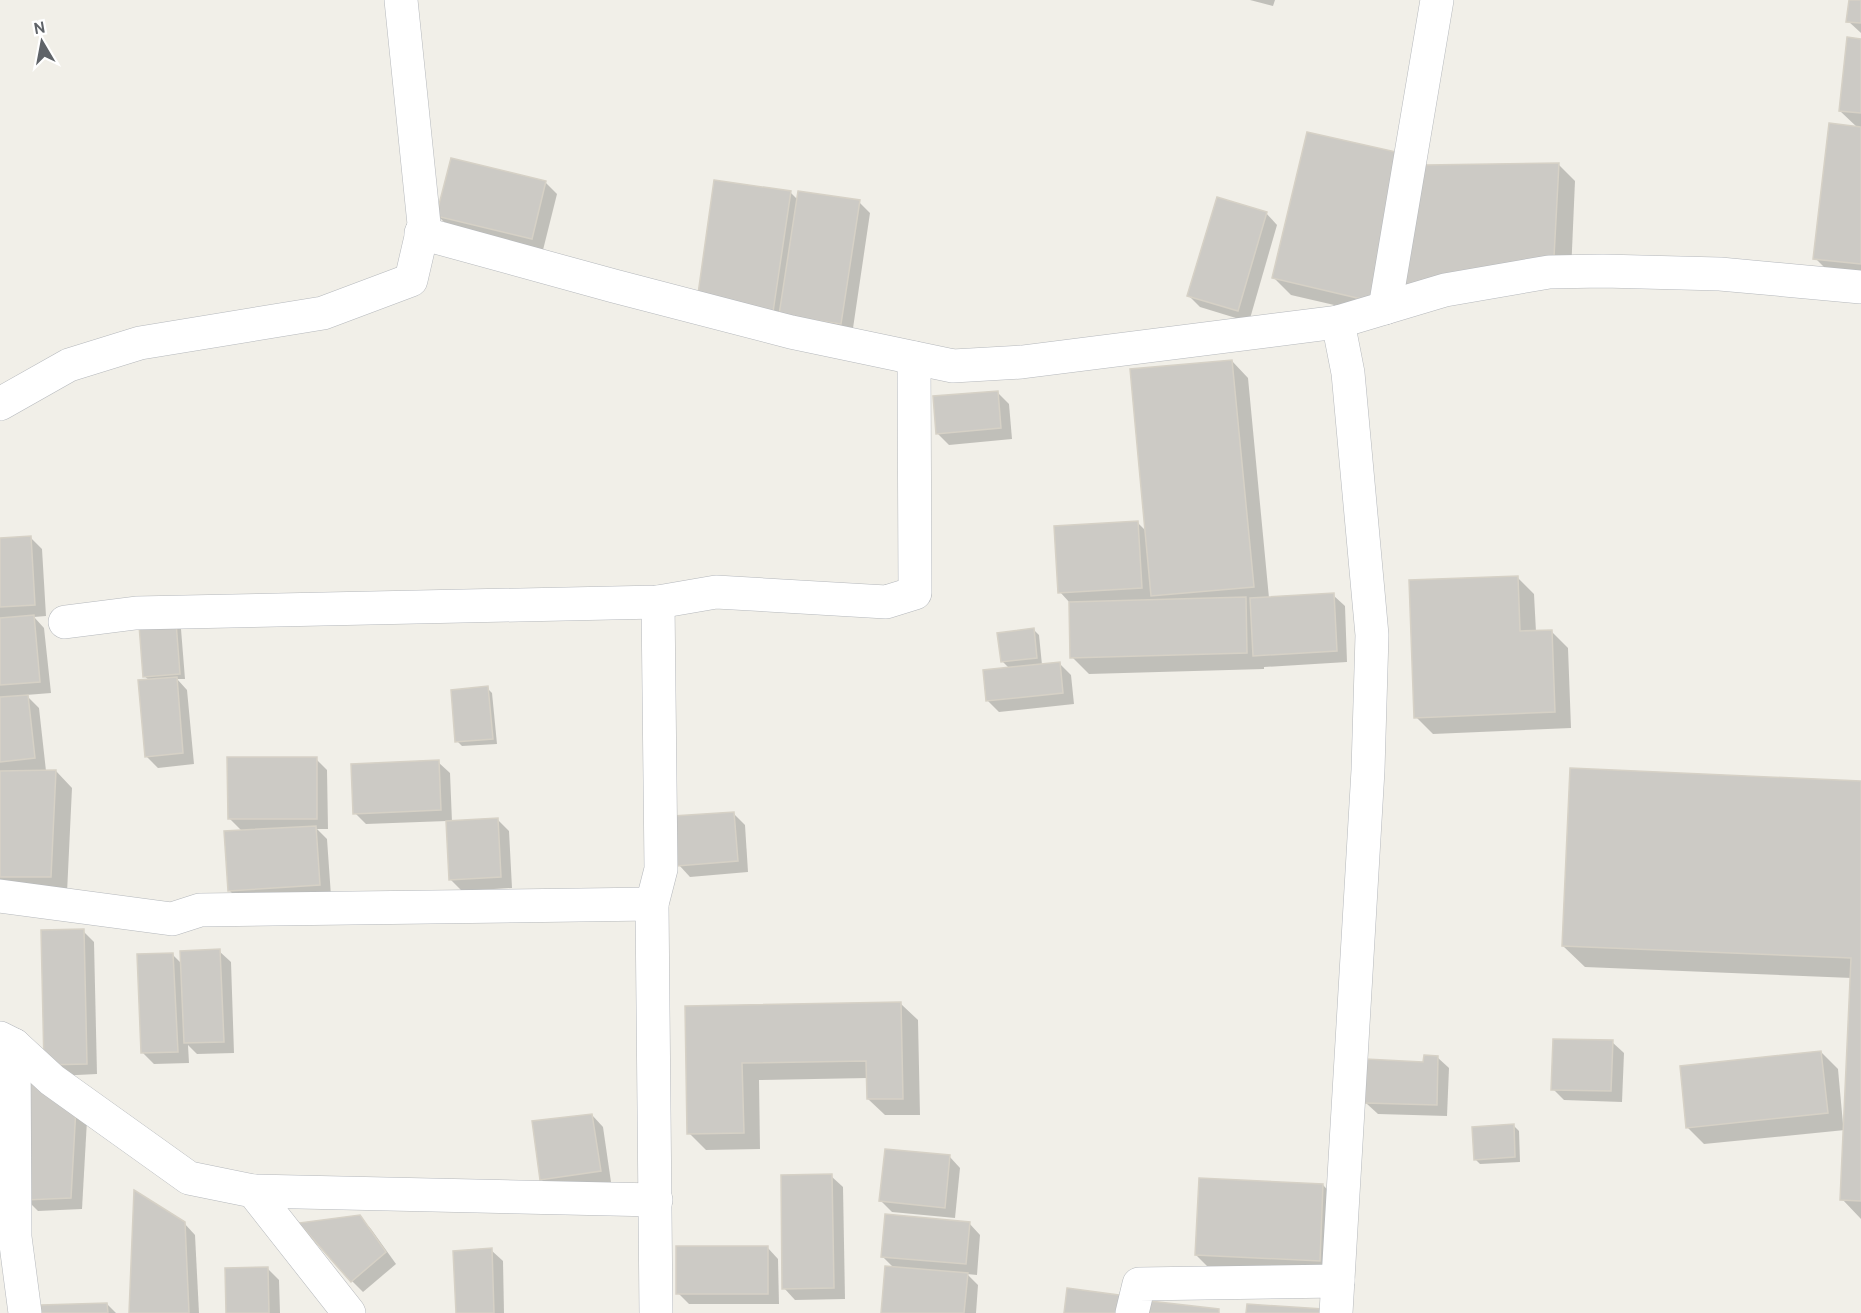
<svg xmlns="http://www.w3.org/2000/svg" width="1861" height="1313" viewBox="0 0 1861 1313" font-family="Overpass,sans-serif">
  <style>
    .shadow { fill: #0003 }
    .building { fill: #cccac5; stroke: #d6d1c6; stroke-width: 1.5 }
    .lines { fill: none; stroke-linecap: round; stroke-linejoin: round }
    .minor-casing { stroke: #b5b8bc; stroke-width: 34 }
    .minor { stroke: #fff; stroke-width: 33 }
  </style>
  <rect width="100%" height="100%" fill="#f1efe8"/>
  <g class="shadow">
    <path d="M1250,0H1275L1273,6Z"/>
    <path d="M1850,0H1861V33L1848,21Z"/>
    <path d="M1861,40V278L1832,275L1815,258L1858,128L1840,111Z"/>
    <path d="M1404,156L1386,317L1291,295L1274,278Z"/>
    <path d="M1558,164L1575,181L1571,273L1420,308Z"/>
    <path d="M546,183L557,194L543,250L449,227L438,216Z"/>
    <path d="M790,192L798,200L859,202L870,213L852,335L716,317Z"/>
    <path d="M1266,213L1277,225L1249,322L1200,307L1189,296Z"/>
    <path d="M1232,361L1248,378L1269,598L1333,595L1345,606L1347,662L1264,667V669L1089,674L1072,657L1070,603L1060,592L1138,523L1147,532Z"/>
    <path d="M997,392L1009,404L1012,439L949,445L937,433Z"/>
    <path d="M31,538L42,549L46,616L34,617L44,628L51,693L26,695L39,708L46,771H56L72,788L67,893H0V540Z"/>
    <path d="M1517,577L1534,594L1536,632L1551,631L1568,648L1571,728L1433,734L1416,717Z"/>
    <path d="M176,624L181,629L185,679H177L187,690L194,764L158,768L146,756L149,680L144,676Z"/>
    <path d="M1034,630L1039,635L1042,665L1059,663L1071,675L1074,704L999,712L988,701L1010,669L1002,661Z"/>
    <path d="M487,688L492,693L497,744L462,746L457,741Z"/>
    <path d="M316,759L327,770L328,829H317L327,839L331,896L241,902L230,891L243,832L229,818Z"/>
    <path d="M438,762L450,773L452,822L498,820L509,831L512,888L462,891L450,879L447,821L366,824L355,813Z"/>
    <path d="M1861,782V1219L1842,1199L1845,1130L1704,1144L1687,1127L1821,1052L1838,1069L1843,1124H1845L1852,978L1585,967L1563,946Z"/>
    <path d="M733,813L745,825L748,872L690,877L679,865Z"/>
    <path d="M83,931L94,942L97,1074L57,1076Z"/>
    <path d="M219,951L231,962L234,1053L197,1054L188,1045L189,1063L154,1064L143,1053L172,954L182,964Z"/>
    <path d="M901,1004L918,1020L920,1115H885L868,1099V1078L759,1080L760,1149L706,1150L689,1133L686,1008Z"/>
    <path d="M1612,1042L1624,1053L1622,1102L1564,1100L1553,1089Z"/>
    <path d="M1437,1057L1449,1068L1447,1116L1378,1114L1366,1103L1425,1063Z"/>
    <path d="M75,1108L87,1120L82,1209L38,1211L27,1200Z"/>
    <path d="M592,1115L603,1127L611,1182L552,1191L541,1179Z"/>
    <path d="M1514,1126L1519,1131L1520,1162L1480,1164L1475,1159Z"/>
    <path d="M949,1156L960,1168L955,1218L892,1212L881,1201Z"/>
    <path d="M831,1176L843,1187L845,1299L795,1300L784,1288Z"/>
    <path d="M1323,1185L1339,1202L1336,1277L1213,1272L1196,1255Z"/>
    <path d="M360,1217L371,1229L396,1264L363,1292L352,1281Z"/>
    <path d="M184,1223L195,1235L199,1313H130Z"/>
    <path d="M969,1223L980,1235L977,1275L967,1274L978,1285L976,1313H882L894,1268L883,1257Z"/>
    <path d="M767,1247L778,1259L779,1304H689L678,1293Z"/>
    <path d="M491,1250L503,1261L504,1313H457Z"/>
    <path d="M268,1269L279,1280L280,1313H228Z"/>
    <path d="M107,1304L116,1313H42Z"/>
  </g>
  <g class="building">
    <path d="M1849,0H1861V23L1846,22Z"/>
    <path d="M1847,37L1861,39V113L1839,111Z"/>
    <path d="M1829,123L1861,127V264L1813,259Z"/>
    <path d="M1307,132L1405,154L1370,301L1272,278Z"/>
    <path d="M451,158L546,181L532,239L436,216Z"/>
    <path d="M1559,163L1554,257L1402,292L1425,165Z"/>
    <path d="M714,180L791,191L773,312L697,301Z"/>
    <path d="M798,191L860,200L841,324L779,315Z"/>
    <path d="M1217,197L1267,212L1238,311L1187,296Z"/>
    <path d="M1232,360L1254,587L1151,596L1130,369Z"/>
    <path d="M998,391L1001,428L936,434L933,396Z"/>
    <path d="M1138,521L1142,588L1058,593L1054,526Z"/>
    <path d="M31,536L35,605L0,607V538Z"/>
    <path d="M1518,576L1520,631L1552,630L1555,712L1414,718L1409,580Z"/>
    <path d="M1334,593L1337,651L1253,656L1250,598Z"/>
    <path d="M1246,597L1247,653L1070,658L1069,602Z"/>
    <path d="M34,615L40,682L0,685V618Z"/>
    <path d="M176,622L180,674L143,677L139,625Z"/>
    <path d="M1034,628L1037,658L1001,662L997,633Z"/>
    <path d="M1060,662L1063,693L986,701L983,670Z"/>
    <path d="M177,677L183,753L145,757L138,680Z"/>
    <path d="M488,686L493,739L455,742L451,690Z"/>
    <path d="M28,695L35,758L0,762V697Z"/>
    <path d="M227,757H317V819H228Z"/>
    <path d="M439,760L441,810L353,814L351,764Z"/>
    <path d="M1570,768L1861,781V1201L1840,1200L1851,958L1562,946Z"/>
    <path d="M56,770L51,877H0V771Z"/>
    <path d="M734,812L738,861L677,866L673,816Z"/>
    <path d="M498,818L501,877L449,880L446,821Z"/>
    <path d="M316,826L320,885L228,891L224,831Z"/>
    <path d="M84,929L87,1064L44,1065L41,930Z"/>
    <path d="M220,949L224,1042L184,1043L180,951Z"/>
    <path d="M173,953L178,1052L141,1053L137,954Z"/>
    <path d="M901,1002L903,1099H867L866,1061L742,1063L744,1133L687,1134L685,1006Z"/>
    <path d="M1553,1039L1613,1040L1611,1091L1551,1090Z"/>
    <path d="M1821,1051L1828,1113L1686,1128L1680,1066Z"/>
    <path d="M1424,1055L1438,1056L1437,1105L1365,1103L1366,1059L1423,1062Z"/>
    <path d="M26,1073L76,1107L71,1198L25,1200Z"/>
    <path d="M592,1114L601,1171L540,1180L532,1121Z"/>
    <path d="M1514,1124L1515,1157L1474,1160L1472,1127Z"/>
    <path d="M885,1149L950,1155L945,1208L879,1201Z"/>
    <path d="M832,1174L834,1288L782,1289L781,1175Z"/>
    <path d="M1199,1178L1323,1184L1320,1261L1195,1255Z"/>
    <path d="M134,1190L185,1222L189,1313H129Z"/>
    <path d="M885,1214L970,1222L966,1264L881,1257Z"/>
    <path d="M360,1215L386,1252L351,1282L299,1223Z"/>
    <rect x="676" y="1246" width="92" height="48"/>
    <path d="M492,1248L494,1313H456L453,1251Z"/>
    <path d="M885,1266L968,1273L964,1313H881Z"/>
    <path d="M268,1267L269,1313H226L225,1268Z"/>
    <path d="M1067,1288L1126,1296L1124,1313H1064Z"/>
    <path d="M1150,1301L1219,1309V1313H1149Z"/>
    <path d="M107,1303L108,1313H41V1305Z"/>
    <path d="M1247,1304L1323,1309V1313H1246Z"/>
  </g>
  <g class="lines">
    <g class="minor-casing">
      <g id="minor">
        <path d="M421,233L614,286L791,332L953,366L1022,362L1338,322L1445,290L1549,272L1603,271L1720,274L1861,287"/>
        <path d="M1385,308L1437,0"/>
        <path d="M0,404L69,365L140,343L323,313L411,280L424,224L401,0"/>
        <path d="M65,622L136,613L658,602L716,592L886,602L915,593L914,358"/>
        <path d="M0,896L172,919L200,910L652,904"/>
        <path d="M0,1038L14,1045L52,1080L189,1178L253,1191L349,1313"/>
        <path d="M14,1045L15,1237L25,1313"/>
        <path d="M253,1191L656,1200"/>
        <path d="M656,1313L652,904L661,869L658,602"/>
        <path d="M1132,1313L1139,1284L1338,1281"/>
        <path d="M1336,1313L1368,770L1372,635L1348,373L1338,322"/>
      </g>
    </g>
    <use href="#minor" class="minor"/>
  </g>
  <g transform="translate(42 42) rotate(350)" stroke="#ffffff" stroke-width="4.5" paint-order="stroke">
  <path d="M0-4.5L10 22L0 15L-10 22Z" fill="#5f6368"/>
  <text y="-9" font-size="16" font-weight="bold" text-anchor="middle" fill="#5f6368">N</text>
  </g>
</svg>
